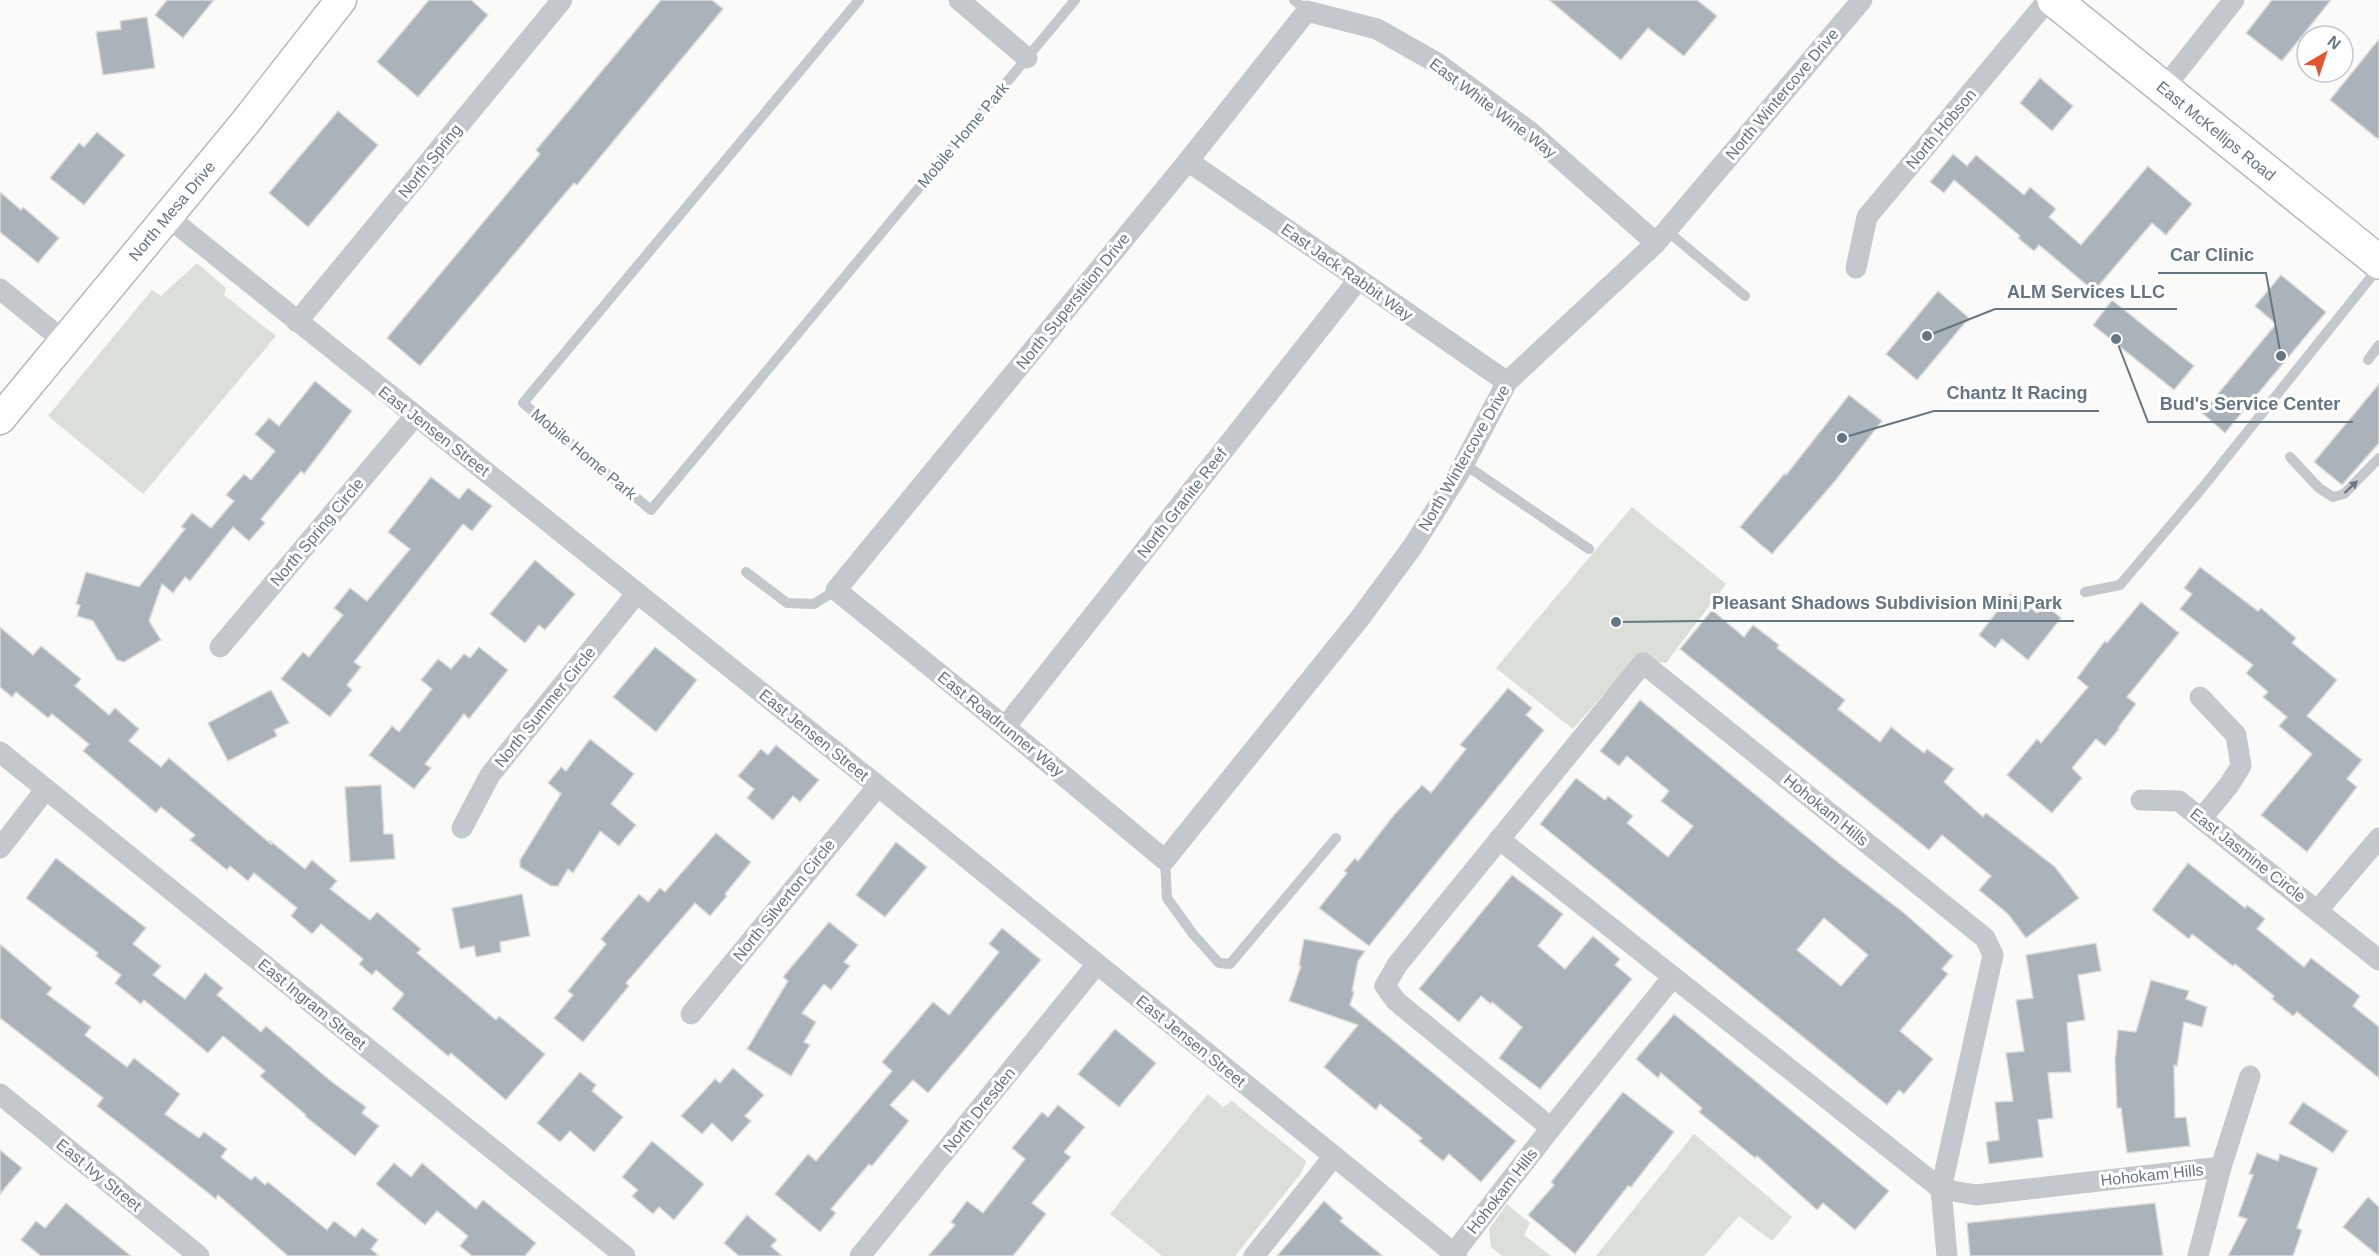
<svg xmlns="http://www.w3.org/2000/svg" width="2379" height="1256" viewBox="0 0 2379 1256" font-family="Arial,sans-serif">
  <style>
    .green { fill: #dadfd7 }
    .building { fill: #aab3b9; stroke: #dcdcda; stroke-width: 1.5; fill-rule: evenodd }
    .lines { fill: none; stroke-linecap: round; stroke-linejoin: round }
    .secondary-casing { stroke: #b3babf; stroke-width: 33 }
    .primary-casing { stroke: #b5babe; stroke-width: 36 }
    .service { stroke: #c3c8cc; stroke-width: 10 }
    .minor { stroke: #c3c8cc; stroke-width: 21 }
    .secondary { stroke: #fff; stroke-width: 30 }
    .primary { stroke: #fff; stroke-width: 33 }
    .oneway { fill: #6a7a87 }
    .labels { text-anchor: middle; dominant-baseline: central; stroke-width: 6; stroke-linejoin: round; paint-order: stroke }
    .street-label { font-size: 16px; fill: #657683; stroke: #fff }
    .leader { fill: none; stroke: #657683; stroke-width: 2 }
    .callout-dot { fill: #657683; stroke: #fff; stroke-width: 2 }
    .callout-label { font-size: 18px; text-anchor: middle; font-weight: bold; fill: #657683; stroke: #fff; stroke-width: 6; stroke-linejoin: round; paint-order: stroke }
  </style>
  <rect width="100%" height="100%" fill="#fafaf8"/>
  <g class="green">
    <path d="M197,263L226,288L224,295L276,336L143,494L48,416L152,290L161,296Z"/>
    <path d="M1632,507L1726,584L1666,663L1648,660L1630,664L1573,729L1496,668Z"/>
    <path d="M1208,1094L1223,1107L1232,1101L1306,1161L1302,1172L1235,1256H1162L1110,1214Z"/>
    <path d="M1694,1134L1792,1217L1772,1241L1739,1216L1704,1256H1596Z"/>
    <path d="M1507,1204L1530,1223L1524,1235L1551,1256H1502L1491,1247L1489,1229Z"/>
  </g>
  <g class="building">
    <path d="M167,0H214L183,38L155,15Z"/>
    <path d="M429,0H471L488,15L418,97L377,62Z"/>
    <path d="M661,0H712L723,9L577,185L574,183L420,366L387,338L540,154L536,150Z"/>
    <path d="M1549,0H1697L1717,16L1684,56L1648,28L1621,60Z"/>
    <path d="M2272,0H2331L2282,61L2246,33Z"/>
    <path d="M147,17L155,68L103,75L96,32L121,29L120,21Z"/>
    <path d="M2379,39V140L2330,100Z"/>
    <path d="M2040,78L2073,106L2052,131L2020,103Z"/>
    <path d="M338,111L378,145L308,227L269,193Z"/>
    <path d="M97,132L125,155L84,205L50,178L79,143L84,147Z"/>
    <path d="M1953,154L1967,166L1976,155L2024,195L2030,187L2056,209L2049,217L2081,245L2148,166L2192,204L2166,235L2152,223L2094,291L2039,245L2034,251L2018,238L2020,236L1954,180L1944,193L1930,182Z"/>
    <path d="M0,192L21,210L23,207L59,238L38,263L0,232Z"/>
    <path d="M2281,275L2326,312L2225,433L2202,413L2276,324L2255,306Z"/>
    <path d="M1938,291L1969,318L1917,380L1886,354Z"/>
    <path d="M2112,300L2194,366L2174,390L2093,325Z"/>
    <path d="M315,381L352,411L304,474L301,471L261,519L265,523L249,541L233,527L190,581L185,577L173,593L162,584L149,621L161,640L124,662L117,660L93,621L77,616L80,605L76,604L86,572L139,587L185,529L181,527L192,513L211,528L234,501L226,495L244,474L251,480L275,451L255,434L269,418L279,426Z"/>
    <path d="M2379,384V443L2342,485L2314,462Z"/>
    <path d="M1849,395L1882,421L1835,481L1772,554L1740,527L1785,473L1786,475Z"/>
    <path d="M431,477L459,499L468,488L492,506L472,531L463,524L354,662L361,667L347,685L352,690L330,717L281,679L303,652L309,657L343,615L334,608L350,588L367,601L410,549L388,532Z"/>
    <path d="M535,560L575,594L545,630L539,625L525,643L490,614Z"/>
    <path d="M2200,567L2258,611L2261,608L2296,638L2292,643L2337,680L2307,716L2362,760L2347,779L2357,787L2307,852L2261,815L2312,754L2279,726L2287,717L2263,697L2268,692L2246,673L2253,665L2180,609L2192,594L2184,588Z"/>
    <path d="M2011,593L2037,613L2044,604L2061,618L2028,660L2002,639L1995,648L1979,635Z"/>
    <path d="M2141,602L2179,633L2127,697L2136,704L2118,728L2119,729L2105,746L2096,739L2072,768L2082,778L2052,813L2007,775L2037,739L2041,743L2088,687L2077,678L2105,641L2107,643Z"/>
    <path d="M1712,610L1744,637L1753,625L1779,645L1777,648L1845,700L1838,709L1880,742L1891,727L1924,753L1927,749L1954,769L1944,782L1983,817L1986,813L2055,867L2079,898L2026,938L2008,914L1979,890L1991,876L1942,835L1929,850L1680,649Z"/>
    <path d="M0,627L33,655L41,646L81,679L75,686L109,715L115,708L139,729L129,741L161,767L169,758L272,845L269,840L305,869L312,860L337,881L330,889L370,920L377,912L421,949L417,953L496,1020L499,1016L545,1054L506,1100L451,1053L448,1056L392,1009L404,994L376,970L372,975L359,964L363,959L321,924L312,934L291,916L297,908L254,873L248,881L230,866L227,870L190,840L195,835L161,807L156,813L83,751L89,744L52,714L48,718L16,692L12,697L0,687Z"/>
    <path d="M479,647L508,670L469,719L464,714L425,764L431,768L414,789L369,755L392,726L399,732L432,689L421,680L438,659L451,669L464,654L470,658Z"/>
    <path d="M655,647L697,680L656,732L613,697Z"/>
    <path d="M1508,688L1532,708L1526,715L1544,730L1369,946L1319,908L1347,873L1344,871L1355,858L1358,861L1394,815L1422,785L1431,793L1466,749L1460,745Z"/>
    <path d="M271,690L289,723L274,730L277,736L228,761L208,723Z"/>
    <path d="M1640,700L1835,860L1904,913L1953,956L1942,969L1948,974L1900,1031L1933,1059L1904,1094L1899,1090L1887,1105L1540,824L1576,778L1605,800L1608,796L1633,816L1627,823L1668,857L1693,826L1661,801L1669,791L1627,756L1619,766L1600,751ZM1824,918L1868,955L1841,986L1797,950Z"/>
    <path d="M590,739L634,774L611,804L636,825L619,846L600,831L573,873L568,869L558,886H551L520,867V860L561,794L548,783L561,767L566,771Z"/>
    <path d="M776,745L819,780L800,802L793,796L773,820L747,798L754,789L738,776L761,749L768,755Z"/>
    <path d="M381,785L384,834H393L395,859L350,862L345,787Z"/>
    <path d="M716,833L751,862L725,894L727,896L710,916L695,903L626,983L629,986L583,1042L554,1018L573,995L568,991L606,944L601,939L639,894L648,902L660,888L665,892Z"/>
    <path d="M896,842L927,867L885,917L856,895Z"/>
    <path d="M56,858L146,928L133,944L161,966L153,975L185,999L205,973L223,988L217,995L261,1032L266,1026L332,1082L366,1107L362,1113L379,1126L355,1156L305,1116L306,1115L260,1076L265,1071L223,1036L208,1053L144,1000L141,1004L115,983L121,975L96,956L98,953L26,898Z"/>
    <path d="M2188,863L2245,908L2247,905L2265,919L2257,929L2304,967L2311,958L2360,996L2353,1006L2379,1027V1078L2297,1012L2293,1016L2272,999L2274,996L2235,964L2233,966L2192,934L2189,939L2152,910Z"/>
    <path d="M1512,875L1563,914L1538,946L1565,969L1593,936L1620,959L1615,965L1632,979L1540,1089L1499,1058L1522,1027L1492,1002L1491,1004L1481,996L1459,1022L1419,989Z"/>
    <path d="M522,894L530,936L500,942L501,952L476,957L474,946L460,949L452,908Z"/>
    <path d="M829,922L858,945L844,962L850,966L831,990L824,984L802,1013L816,1022L804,1042L810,1045L791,1076L747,1049L788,981L783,977Z"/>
    <path d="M1002,928L1041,960L928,1093L913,1080L890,1105L909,1121L872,1166L869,1164L831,1209L836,1213L820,1232L775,1194L808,1154L816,1161L892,1071L882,1062L933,1002L949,1015L999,952L989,944Z"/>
    <path d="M1304,939L1365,951L1358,961L1352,991L1354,992L1350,1005L1516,1141L1481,1182L1449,1154L1443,1161L1419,1141L1422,1138L1380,1104L1376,1110L1324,1067L1358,1025L1289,1001L1301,966H1299Z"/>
    <path d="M2096,943L2101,971L2078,975L2085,1020L2067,1023L2071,1072L2048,1073L2053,1118L2038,1120L2043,1157L1989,1164L1986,1142L1999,1140L1995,1102L2013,1101L2006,1053L2024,1051L2016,1000L2033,998L2026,955Z"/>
    <path d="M0,944L52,988L47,994L91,1027L85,1035L127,1067L134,1058L180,1094L165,1114L199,1138L204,1132L227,1149L221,1157L251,1180L255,1176L265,1185L268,1182L327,1230L334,1221L355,1237L362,1228L378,1240L371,1249L379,1256H288L218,1195L216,1199L97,1106L103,1098L0,1018Z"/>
    <path d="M2151,980L2189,991L2186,999L2207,1007L2202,1027L2184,1022L2177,1066L2174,1065L2175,1118L2186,1117L2190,1146L2127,1153L2121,1108H2117L2115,1060L2118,1030L2136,1032Z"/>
    <path d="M1674,1014L1889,1191L1855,1230L1823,1203L1817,1210L1757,1156L1755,1158L1699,1112L1702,1108L1661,1073L1658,1078L1636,1059Z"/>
    <path d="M1115,1029L1156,1063L1119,1107L1078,1074Z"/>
    <path d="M733,1068L764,1095L745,1116L751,1121L732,1142L712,1123L702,1134L681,1116L715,1079L720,1083Z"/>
    <path d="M580,1072L596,1085L592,1091L623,1117L594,1152L570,1131L560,1142L537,1123Z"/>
    <path d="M1623,1092L1674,1132L1631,1187L1628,1186L1575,1254L1528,1215L1554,1185L1551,1182Z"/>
    <path d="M2303,1102L2348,1131L2333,1153L2289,1123Z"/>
    <path d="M1058,1105L1085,1127L1064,1152L1071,1157L1032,1203L1046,1214L1013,1256H928L955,1225L951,1222L967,1201L983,1213L1025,1159L1012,1148L1042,1112L1048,1117Z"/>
    <path d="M652,1141L704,1184L674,1220L659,1207L653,1214L632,1196L638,1190L622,1177Z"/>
    <path d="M0,1150L22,1168L0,1194Z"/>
    <path d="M2257,1153L2278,1161L2280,1154L2318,1168L2297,1228L2302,1230L2293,1256H2228L2247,1219L2238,1216L2253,1175L2249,1174Z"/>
    <path d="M394,1163L411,1177L422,1163L476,1209L483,1200L536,1243L525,1256H472L460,1246L468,1236L437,1211L425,1225L376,1184Z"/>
    <path d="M2368,1197L2379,1207V1256L2343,1227Z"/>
    <path d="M1324,1201L1343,1218L1340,1221L1383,1256H1277Z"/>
    <path d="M66,1203L131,1256H41L21,1240L36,1221L45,1228Z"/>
    <path d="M2155,1203L2163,1256H1970L1967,1223Z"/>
    <path d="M747,1215L777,1240L771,1246L782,1256H739L724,1243Z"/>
  </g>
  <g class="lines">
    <g class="secondary-casing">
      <path id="secondary" d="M0,419L244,124L341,0"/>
    </g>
    <g class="primary-casing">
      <path id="primary" d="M2054,0L2379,262"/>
    </g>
    <g class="service">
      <path d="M859,0L523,403L651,510L1075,0"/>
      <path d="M1294,0L1307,11"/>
      <path d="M1666,230L1745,296"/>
      <path d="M2368,360L2379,345"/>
      <path d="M2290,457L2319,488L2333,497L2344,494L2379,458"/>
      <path d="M1464,464L1589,549"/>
      <path d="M746,572L787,603L814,604L836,590"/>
      <path d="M2085,592L2120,585L2203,487L2379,267"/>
      <path d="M1165,860L1167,898L1193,934L1219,963L1230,964L1336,838"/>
    </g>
    <g class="minor">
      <path d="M959,0L1027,58"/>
      <path d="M2164,88L2234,0"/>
      <path d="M1188,161L1507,382"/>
      <path d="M168,217L878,786L1457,1256"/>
      <path d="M1656,243L1529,131L1437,63L1377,29L1307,11L1188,161L836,590L1005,727L1165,860L1360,618L1413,546L1459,473L1507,382L1656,243L1862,0"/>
      <path d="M1856,268L1867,217L2048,0"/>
      <path d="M0,289L64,341"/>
      <path d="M297,322L562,0"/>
      <path d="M220,647L415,416"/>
      <path d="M2200,697L2236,735L2241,766L2229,785L2201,819"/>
      <path d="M1005,727L1358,280"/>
      <path d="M0,752L625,1256"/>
      <path d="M2141,800L2179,801L2379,960"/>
      <path d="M462,828L490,775L637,593"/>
      <path d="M1499,839L1941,1189L1976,1195L2221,1167"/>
      <path d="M0,848L46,789"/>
      <path d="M2318,910L2379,838"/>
      <path d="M691,1014L878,786"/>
      <path d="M0,1094L199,1256"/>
      <path d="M1551,1128L1396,1001L1385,986L1397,965L1643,663L1985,938L1993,955L1941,1189L1947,1256"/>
      <path d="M1454,1253L1551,1128L1672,978"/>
      <path d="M860,1256L1097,964"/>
      <path d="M1254,1256L1334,1156"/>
      <path d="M2198,1256L2221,1167L2250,1076"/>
    </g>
    <use href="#secondary" class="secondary"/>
    <use href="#primary" class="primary"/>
  </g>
  <defs><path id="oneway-solid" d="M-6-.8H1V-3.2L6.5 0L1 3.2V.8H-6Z" transform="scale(1.5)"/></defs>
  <use class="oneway" href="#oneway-solid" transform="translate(2351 487) rotate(-43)"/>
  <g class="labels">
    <g class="street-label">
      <text transform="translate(1782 94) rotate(-50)">North Wintercove Drive</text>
      <text transform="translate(1493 108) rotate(37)">East White Wine Way</text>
      <text transform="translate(1941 129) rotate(-50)">North Hobson</text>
      <text transform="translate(2216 131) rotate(39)">East McKellips Road</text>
      <text transform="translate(963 135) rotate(-50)">Mobile Home Park</text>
      <text transform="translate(430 161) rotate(-51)">North Spring</text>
      <text transform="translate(172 211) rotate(-50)">North Mesa Drive</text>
      <text transform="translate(1347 272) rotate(35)">East Jack Rabbit Way</text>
      <text transform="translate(1073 301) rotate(-51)">North Superstition Drive</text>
      <text transform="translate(434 431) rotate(38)">East Jensen Street</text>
      <text transform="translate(584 454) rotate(40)">Mobile Home Park</text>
      <text transform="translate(1464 458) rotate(-60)">North Wintercove Drive</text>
      <text transform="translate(1182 503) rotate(-52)">North Granite Reef</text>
      <text transform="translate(317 532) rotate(-50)">North Spring Circle</text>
      <text transform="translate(545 707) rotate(-51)">North Summer Circle</text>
      <text transform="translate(1001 724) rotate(39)">East Roadrunner Way</text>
      <text transform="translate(814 735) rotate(39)">East Jensen Street</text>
      <text transform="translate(1826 810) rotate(39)">Hohokam Hills</text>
      <text transform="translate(2248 855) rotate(38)">East Jasmine Circle</text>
      <text transform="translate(784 900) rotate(-51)">North Silverton Circle</text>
      <text transform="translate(312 1004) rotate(39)">East Ingram Street</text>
      <text transform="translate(1191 1041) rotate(39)">East Jensen Street</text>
      <text transform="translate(979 1110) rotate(-51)">North Dresden</text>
      <text transform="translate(99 1175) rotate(39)">East Ivy Street</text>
      <text transform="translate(2152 1175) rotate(-6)">Hohokam Hills</text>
      <text transform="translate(1502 1191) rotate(-52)">Hohokam Hills</text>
    </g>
  </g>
  <path class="leader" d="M2281 356L2266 273H2158M1927 336L1995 309H2177M1842 438L1934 411H2099M2116 339L2148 422H2353M1616 622L1700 621H2074"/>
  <g class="callout-dot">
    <circle cx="2281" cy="356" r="6"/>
    <circle cx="1927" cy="336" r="6"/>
    <circle cx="1842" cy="438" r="6"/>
    <circle cx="2116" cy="339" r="6"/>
    <circle cx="1616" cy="622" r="6"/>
  </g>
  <g class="callout-label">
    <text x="2212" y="261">Car Clinic</text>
    <text x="2086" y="298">ALM Services LLC</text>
    <text x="2017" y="399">Chantz It Racing</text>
    <text x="2250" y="410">Bud's Service Center</text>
    <text x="1887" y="609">Pleasant Shadows Subdivision Mini Park</text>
  </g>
  <g transform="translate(2325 54) rotate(39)"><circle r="28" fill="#ffffff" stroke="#c1c8cd" stroke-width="1.5"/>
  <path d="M0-4.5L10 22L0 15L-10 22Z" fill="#e4572e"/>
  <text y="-9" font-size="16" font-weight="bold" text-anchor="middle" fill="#657683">N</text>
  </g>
</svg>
